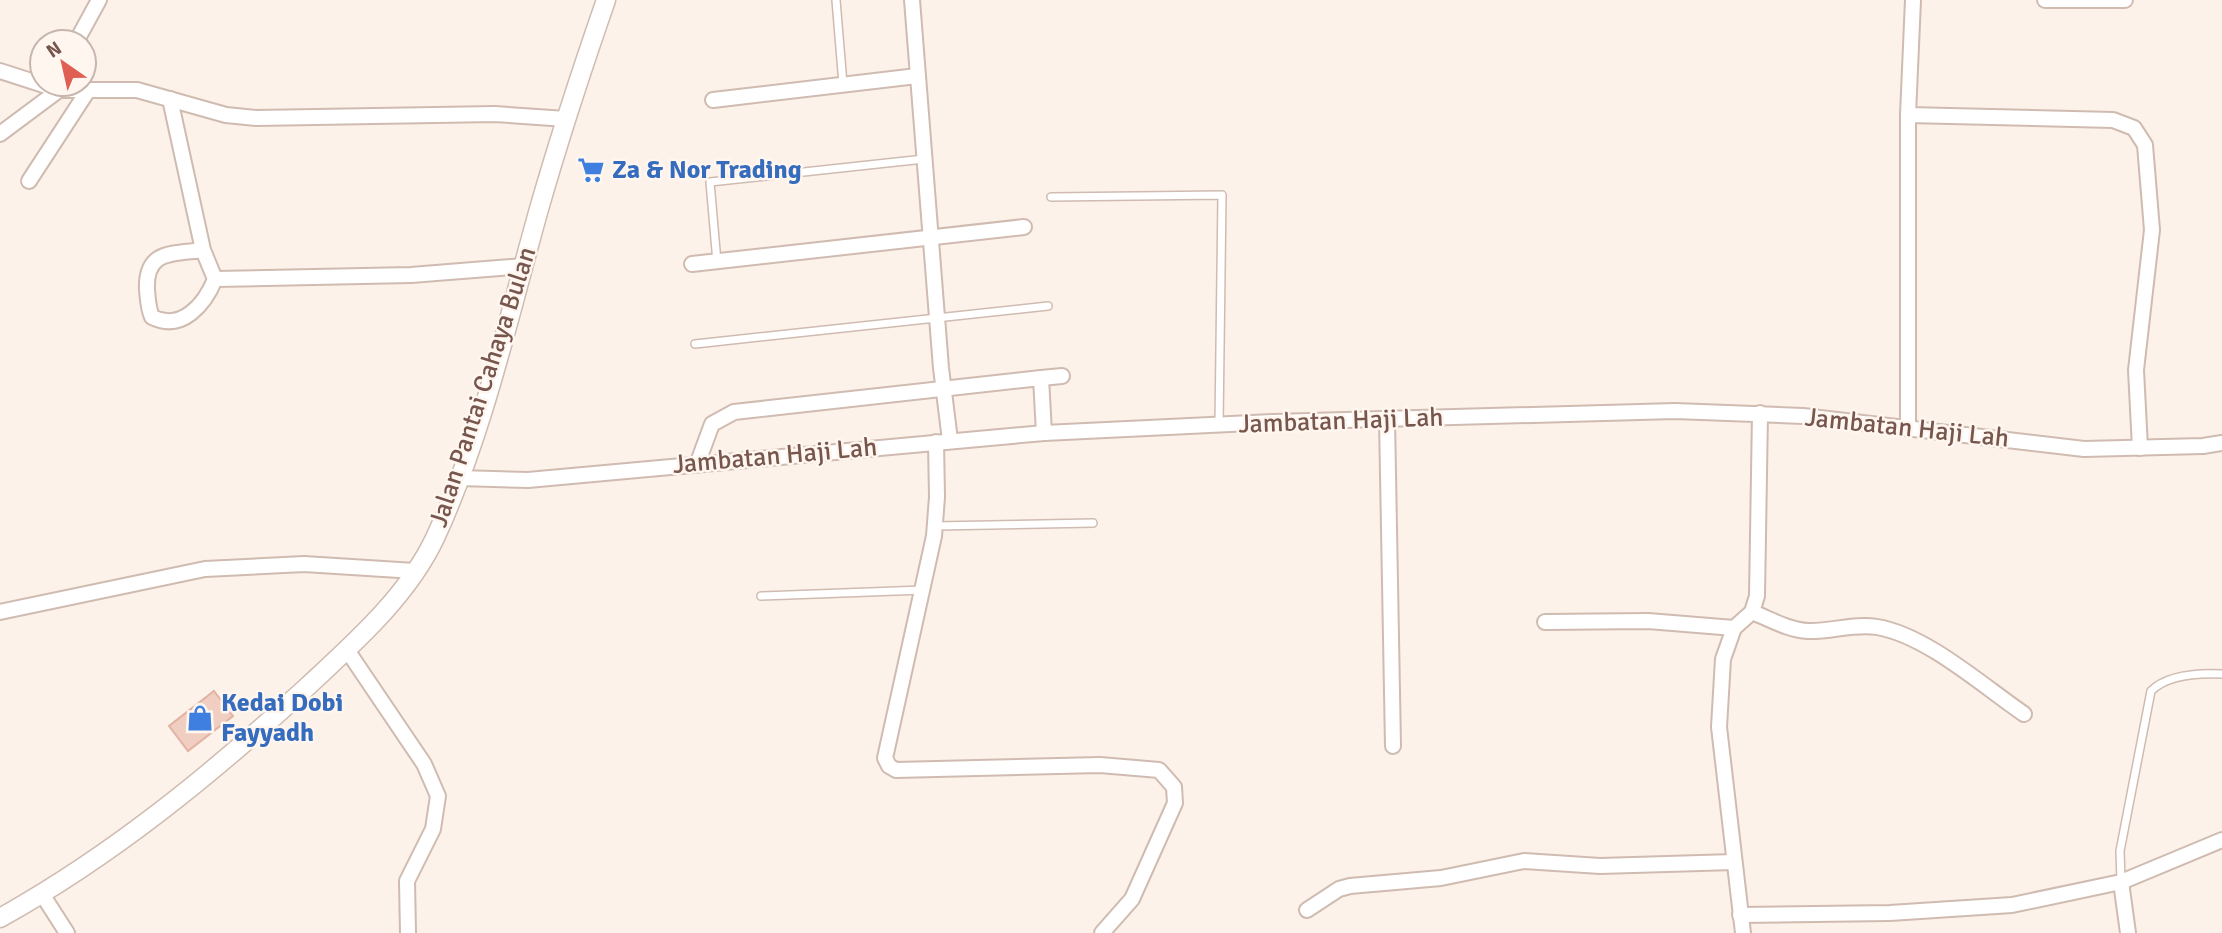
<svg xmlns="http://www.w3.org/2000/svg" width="2222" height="933" viewBox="0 0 2222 933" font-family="Signika,sans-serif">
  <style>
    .building { fill: #f0cec1; stroke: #e2b2a2; stroke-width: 2 }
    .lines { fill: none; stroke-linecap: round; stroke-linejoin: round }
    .service-casing { stroke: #d0bbb1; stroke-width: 10 }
    .minor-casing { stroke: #d0bbb1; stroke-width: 18 }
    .tertiary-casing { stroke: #d0bbb1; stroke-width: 21 }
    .service { stroke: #fff; stroke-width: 7 }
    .minor { stroke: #fff; stroke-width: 14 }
    .tertiary { stroke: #fff; stroke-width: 18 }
    .labels { text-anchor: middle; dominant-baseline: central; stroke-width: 5; stroke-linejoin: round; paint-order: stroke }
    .shop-label { font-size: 26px; font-weight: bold; fill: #366cbe; stroke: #fef6ef; text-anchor: start }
    .street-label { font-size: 26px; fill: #76564d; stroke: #fef6ef }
  </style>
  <rect width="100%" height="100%" fill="#fcf2e9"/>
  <path class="building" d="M214,691L233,716L188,751L169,726Z"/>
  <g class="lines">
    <g class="service-casing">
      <g id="service">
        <path d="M836,0L843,84"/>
        <path d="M1051,197L1222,195L1219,425"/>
        <path d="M717,262L710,182L924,159"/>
        <path d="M695,344L1048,306"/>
        <path d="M935,526L1093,523"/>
        <path d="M761,596L923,590"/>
        <path d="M2121,881L2120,851L2151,691C2168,674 2199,673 2222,674"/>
      </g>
    </g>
    <g class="minor-casing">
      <g id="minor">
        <path d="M912,0L941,368L950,440"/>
        <path d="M2045,0H2125"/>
        <path d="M76,42L99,0"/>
        <path d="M0,71L59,90H137L226,115L256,118L495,114L566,119"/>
        <path d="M170,99L203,250L215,279C205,304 182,332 152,317C148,308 148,300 147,290C145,250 172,254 203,250"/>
        <path d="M713,100L917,76"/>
        <path d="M1908,115L2113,120L2134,128L2145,145L2152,230L2136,370L2140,448"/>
        <path d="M0,134L59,90L60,85"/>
        <path d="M29,181L87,92"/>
        <path d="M692,264L1024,227"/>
        <path d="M215,279L411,275L524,266"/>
        <path d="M1041,378L1062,376"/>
        <path d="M1387,419L1393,746"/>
        <path d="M1908,427V115L1913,0"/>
        <path d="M936,442L937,497L934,536L885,758L889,766L896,770L1100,765L1159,770L1174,787L1175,803L1132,899L1102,933"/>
        <path d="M698,462L712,424L734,412L1041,378L1044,433"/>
        <path d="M459,478L528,480L1044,433L1274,422L1675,411L1803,416L2084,449L2203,446L2222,443"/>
        <path d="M0,612L205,569L304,564L415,571"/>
        <path d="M1752,612C1770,619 1788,630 1808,631C1830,632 1855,623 1877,627C1926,635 1983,686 2024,714"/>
        <path d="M1545,622L1648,621L1734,628"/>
        <path d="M347,650L424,764L438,796L433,829L407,881L408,933"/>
        <path d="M2121,882L2128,933"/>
        <path d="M42,894L67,933"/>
        <path d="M1307,910L1339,889L1350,886L1441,878L1524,861L1600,866L1734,862"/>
        <path d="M1740,915L1890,913L2012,905L2121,882L2222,840"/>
        <path d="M1743,933L1719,727L1723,659L1734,628L1752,612L1757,596L1760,413"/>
      </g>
    </g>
    <g class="tertiary-casing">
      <path id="tertiary" d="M0,918C113,855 212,774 308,686C354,643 407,597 435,538C483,434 508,319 539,209C559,139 582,69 606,0"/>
    </g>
    <use href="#service" class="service"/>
    <use href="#minor" class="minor"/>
    <use href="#tertiary" class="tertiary"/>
  </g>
  <defs>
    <g id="supermarket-bare" transform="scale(2.1)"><path d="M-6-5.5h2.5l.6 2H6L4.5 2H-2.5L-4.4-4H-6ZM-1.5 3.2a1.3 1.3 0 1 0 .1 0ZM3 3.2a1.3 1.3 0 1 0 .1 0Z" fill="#3f7fe0" stroke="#fef6ef" stroke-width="2.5" paint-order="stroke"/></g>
    <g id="shop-bare" transform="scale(2.1)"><path d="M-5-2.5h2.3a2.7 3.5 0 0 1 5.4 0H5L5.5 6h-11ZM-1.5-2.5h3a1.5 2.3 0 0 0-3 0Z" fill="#3f7fe0" stroke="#fef6ef" stroke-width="2.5" paint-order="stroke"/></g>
  </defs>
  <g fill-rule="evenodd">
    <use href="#supermarket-bare" x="591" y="170"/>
    <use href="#shop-bare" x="200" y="718"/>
  </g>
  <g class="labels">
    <g class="shop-label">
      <text x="612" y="170">Za &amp; Nor Trading</text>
      <text x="221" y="703">Kedai Dobi<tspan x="221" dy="30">Fayyadh</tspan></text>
    </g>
    <g class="street-label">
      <text transform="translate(483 387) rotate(-72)">Jalan Pantai Cahaya Bulan</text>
      <text transform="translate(1341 421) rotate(-2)">Jambatan Haji Lah</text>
      <text transform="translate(1907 428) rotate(6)">Jambatan Haji Lah</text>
      <text transform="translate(775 456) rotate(-5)">Jambatan Haji Lah</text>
    </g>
  </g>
  <g transform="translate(63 63) rotate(326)"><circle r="33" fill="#fef6ef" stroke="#c8b6ae" stroke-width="2"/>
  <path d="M0-5L12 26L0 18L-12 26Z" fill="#e05f53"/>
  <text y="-10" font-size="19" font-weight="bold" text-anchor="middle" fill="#76564d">N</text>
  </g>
</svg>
